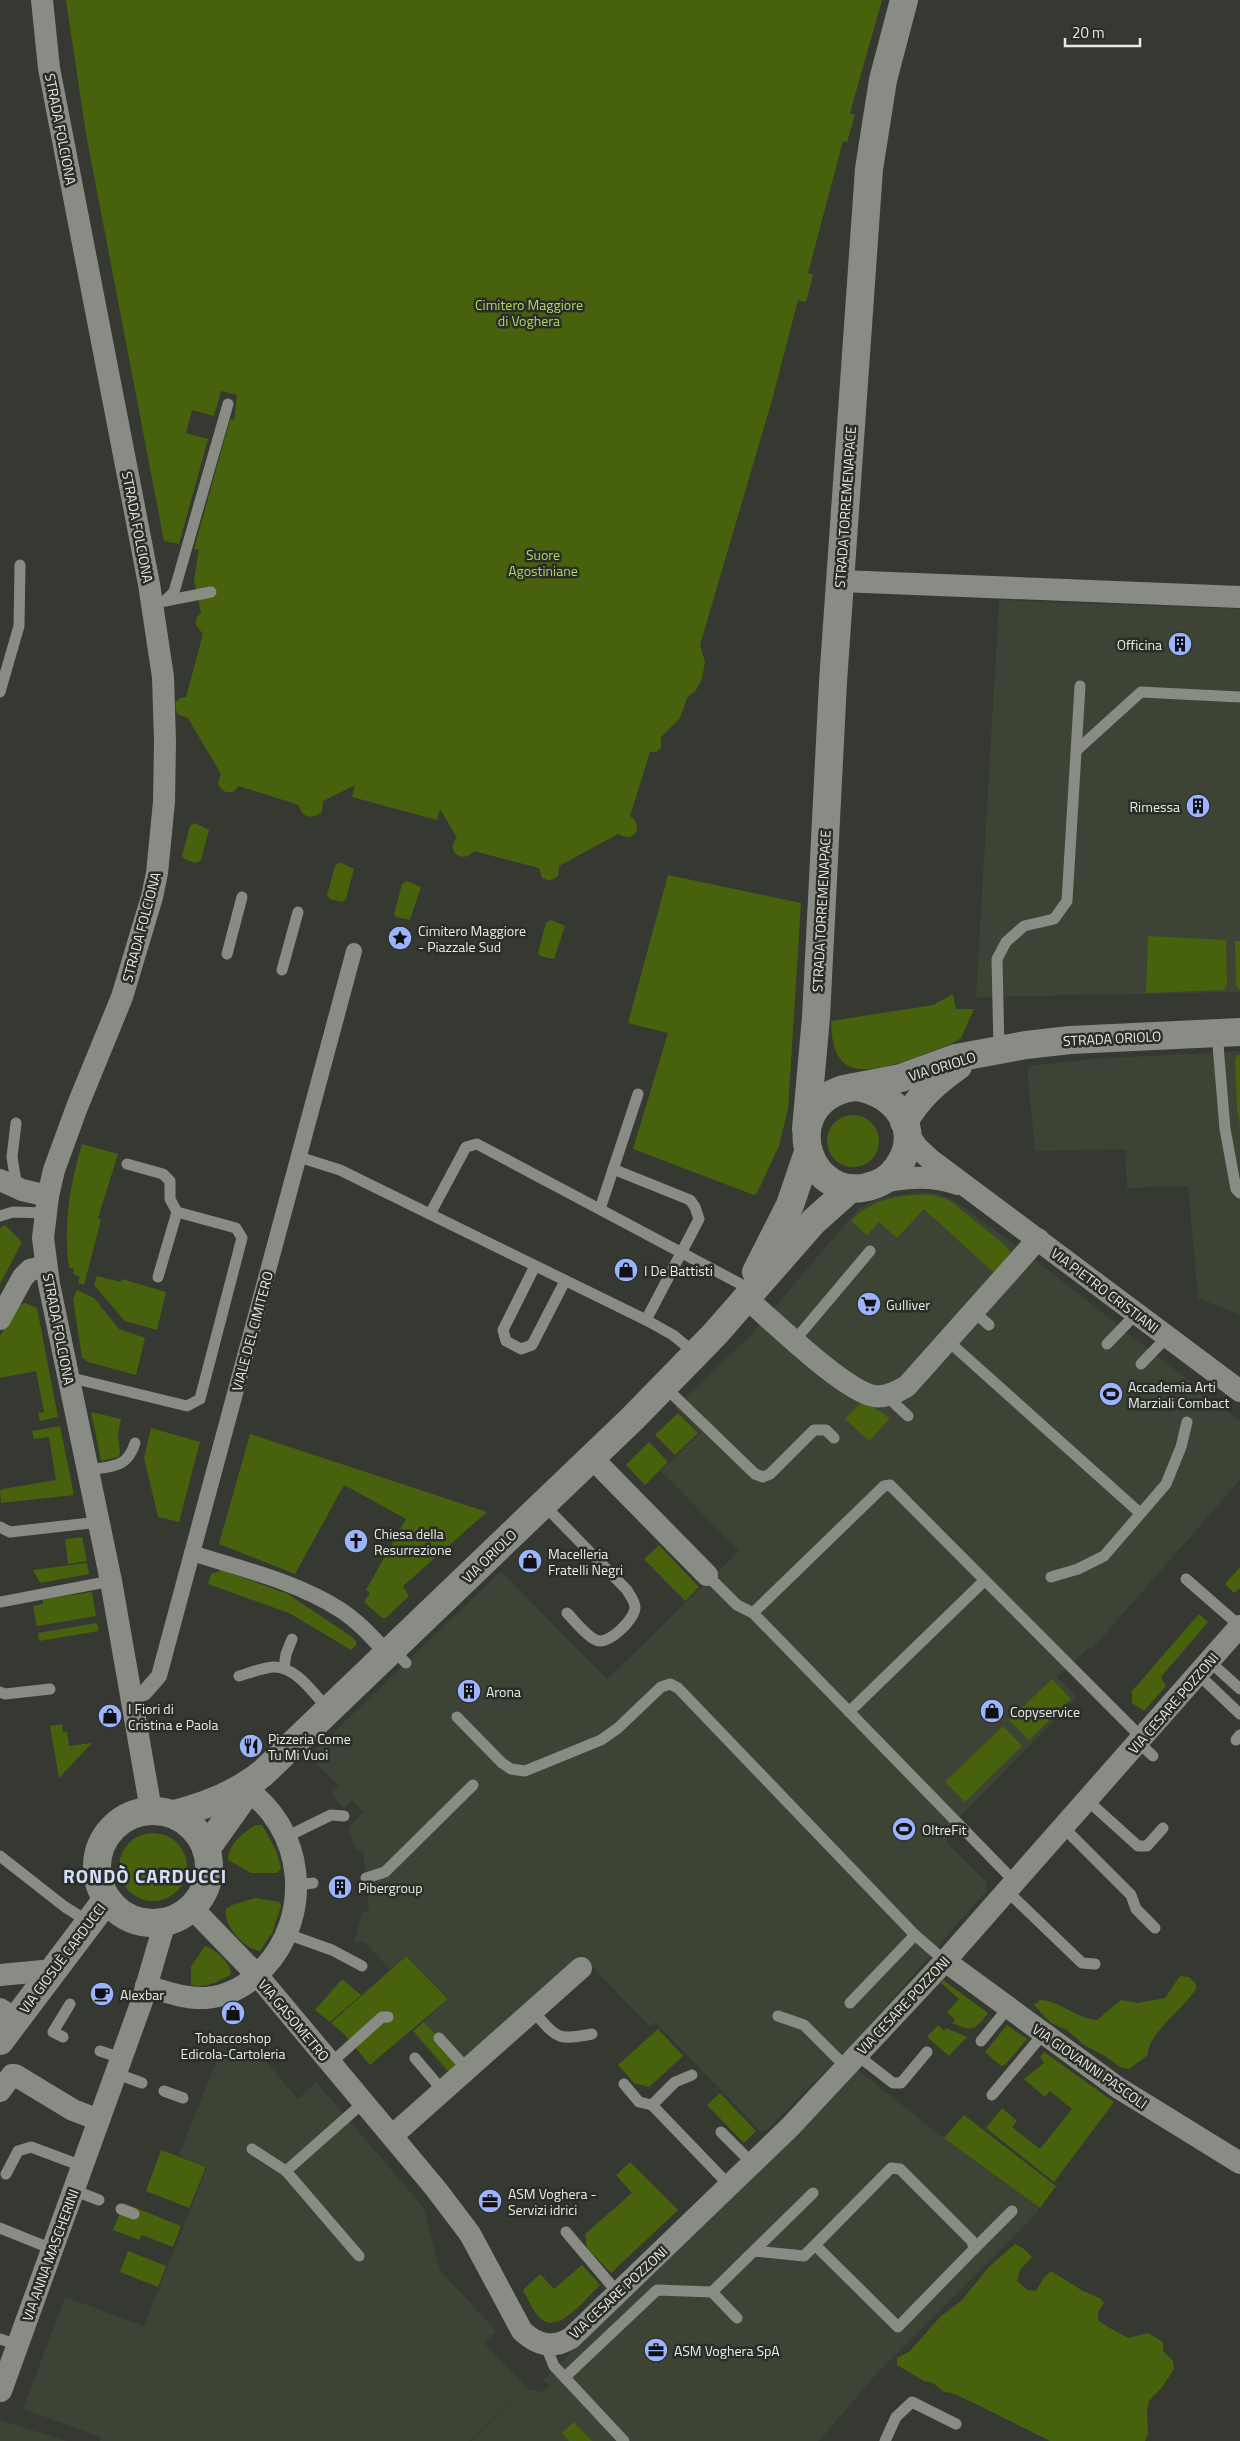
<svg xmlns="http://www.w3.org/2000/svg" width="1240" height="2441" viewBox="0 0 1240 2441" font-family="'Titillium Web',sans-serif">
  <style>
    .built { fill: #3d4335 }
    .green { fill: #48610d }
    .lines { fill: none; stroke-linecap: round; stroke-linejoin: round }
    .service { stroke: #888c84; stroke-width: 11 }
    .pedestrian { stroke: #888c84; stroke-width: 16 }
    .minor { stroke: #888c84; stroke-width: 22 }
    .tertiary { stroke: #888c84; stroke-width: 28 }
    .labels { text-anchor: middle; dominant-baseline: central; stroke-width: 5; stroke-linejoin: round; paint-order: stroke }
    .street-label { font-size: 14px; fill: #e8eae5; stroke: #2b2e27 }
    .park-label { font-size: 14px; fill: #aed565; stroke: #2b2e27 }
    .poi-label { font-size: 14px; fill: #e8eae5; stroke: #2b2e27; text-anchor: start }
    .district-label { font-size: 19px; font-weight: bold; letter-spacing: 1px; fill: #d6e0fc; stroke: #2b2e27 }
  </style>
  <rect width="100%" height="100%" fill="#363931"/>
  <g class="built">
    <path d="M999,600L1240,609V992L976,997Z"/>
    <path d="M1240,1051V1315L1198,1298L1188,1186L1127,1188L1125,1149L1035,1151L1027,1070L1033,1065L1093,1059Z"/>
    <path d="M919,1192L934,1193L950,1198L959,1204L1034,1259L1240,1421V1480L1092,1649L1088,1648L1057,1677L1075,1695V1699L947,1830V1843L986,1881V1891L862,2034L766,2131H760L655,2022L650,2027L581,1955L449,2074L412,2031L449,1999L406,1955L390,1969L365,1943L354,1941L362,1912L369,1911L363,1850L356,1851L348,1828L363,1812L352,1800L344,1808L331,1794L339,1786L309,1756L501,1571L607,1679L739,1551L661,1471L700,1433L675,1407L750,1336L859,1208L878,1199Z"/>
    <path d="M221,2050L253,2063L258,2052L298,2099L316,2082L424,2208L440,2270L496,2331L484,2343L525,2385L469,2441H100L101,2437L23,2409L65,2297L144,2326L207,2167L179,2155Z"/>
    <path d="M858,2070L931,2128L1038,2207L1039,2211L878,2372L819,2441H471L524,2386L530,2390L541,2392L550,2386L543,2380Z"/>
    <path d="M0,2420L66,2441H0Z"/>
  </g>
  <g class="green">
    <path d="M66,0H882L850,113L855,115L847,142L843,141L808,273L813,275L806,302L798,300L772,400L700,645L705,662L702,679L696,690L687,698L680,718L661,737V748L656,752H650L630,816C645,827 634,844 618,834L559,866L558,876C552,881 549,881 542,878L539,868L474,851C463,865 444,851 457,838L440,809L437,820L352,797L355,785L323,801L322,812C312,820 302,818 299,805L239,786L233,792C225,793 221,791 218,783L221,774L188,718L177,714L175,703L180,698L186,697L203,634L195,624L197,617L201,613L194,580L199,550L194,549L230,419L234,420L237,395L221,391L214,416L192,410L186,433L208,439L179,544L164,541L86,134Z"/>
    <path d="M195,823L209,830L201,860L196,863L184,859L182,856L190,826Z"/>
    <path d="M340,862L354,869L346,899L342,902L330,899L327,895L335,866Z"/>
    <path d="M668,875L801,903L788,1109L779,1146L757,1193L754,1195L633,1149L668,1033L628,1023Z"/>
    <path d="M407,881L421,887L410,920L396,917L394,914L402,884Z"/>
    <path d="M551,920L565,926L554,959L540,956L538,953L546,923Z"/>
    <path d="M1148,936L1226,940L1227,986H1225V990L1146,993Z"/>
    <path d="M1235,941H1240V991L1236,985Z"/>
    <path d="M953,994L956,1009H974L961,1038L951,1044C928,1052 863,1083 843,1062C832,1051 832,1036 831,1021L933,1005Z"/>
    <path d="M1237,1055H1240V1125L1237,1108L1235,1061Z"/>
    <circle cx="853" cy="1141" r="26"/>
    <path d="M82,1144L118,1154L98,1218L101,1220L84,1285L78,1283L80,1277L73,1274L74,1269L69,1268C63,1226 70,1184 82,1144Z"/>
    <path d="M933,1195L949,1200L1006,1246L1010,1252L1008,1260L995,1274L924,1209L897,1238L879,1222L867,1235L851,1221C872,1198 903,1194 933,1195Z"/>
    <path d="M5,1225L22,1242L0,1284V1228Z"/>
    <path d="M97,1276L121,1282L122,1279L166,1292L157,1330L125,1321L94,1285Z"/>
    <path d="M77,1290L94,1298L119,1329L145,1338L136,1375L88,1362L82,1358L73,1299Z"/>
    <path d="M25,1303L37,1308L58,1417L40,1421L38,1413L44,1412L36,1371L0,1378V1336L16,1307Z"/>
    <path d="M861,1402H866L890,1418L869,1441L845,1419Z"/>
    <path d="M91,1412L121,1419L118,1434L120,1453L118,1457L101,1461Z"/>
    <path d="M678,1413L698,1433L675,1455L655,1435Z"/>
    <path d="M60,1426L74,1495L1,1503L0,1491L3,1489L56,1480L49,1437L34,1439L32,1431Z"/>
    <path d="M151,1428L200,1442L179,1522L158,1517L144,1458Z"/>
    <path d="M250,1434L487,1512L403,1586L409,1596L386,1618H382L364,1602L370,1593L366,1590L406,1519L344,1485L295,1574L219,1544Z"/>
    <path d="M649,1442L668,1462L645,1485L626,1465Z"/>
    <path d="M82,1537L87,1561L68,1564L65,1539Z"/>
    <path d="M659,1545L699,1587L685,1601L644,1559Z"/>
    <path d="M87,1563L89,1574L40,1583L33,1570Z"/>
    <path d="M1240,1567V1588L1234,1593L1225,1584Z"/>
    <path d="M222,1570L288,1594L352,1637L356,1641V1645L351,1650L289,1613L208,1584L211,1574Z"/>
    <path d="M92,1592L96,1616L37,1626L33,1606L43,1604V1599Z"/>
    <path d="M1199,1614L1208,1622L1161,1677L1166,1686L1144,1711L1132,1703V1691Z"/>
    <path d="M97,1623L99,1631L39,1641L38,1633Z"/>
    <path d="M1052,1679L1071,1699L1029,1740L1009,1720Z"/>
    <path d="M62,1724L63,1732L67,1731L69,1746L91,1743V1744L59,1778L50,1726Z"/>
    <path d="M1003,1726L1022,1746L965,1802L945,1782Z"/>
    <path d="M256,1825H262L276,1850L281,1868L277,1873H251L228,1860C228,1844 244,1832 256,1825Z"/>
    <circle cx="153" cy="1867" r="34"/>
    <path d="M256,1898L279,1902L281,1906L272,1933L260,1951C244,1949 223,1925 226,1909L232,1905Z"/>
    <path d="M205,1946C215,1949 231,1963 231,1974C221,1981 204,1989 191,1985V1967Z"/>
    <path d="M406,1956L448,1999L370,2065L344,2034L331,2023Z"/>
    <path d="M1180,1976L1189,1977L1196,1984V1989C1186,2006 1145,2037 1148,2055L1129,2069L1120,2067L1105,2056L1084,2045L1067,2030L1051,2023L1033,2004L1038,2003L1039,2000C1060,2000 1074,2018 1097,2020L1121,2000L1138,2003L1165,1998Z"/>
    <path d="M342,1979L361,1995L330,2022L315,2010Z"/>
    <path d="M943,1980L988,2013C974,2031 973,2032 952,2023L955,2020L947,2012L959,1999L941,1983Z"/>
    <path d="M424,2022L460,2063L449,2072L414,2031Z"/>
    <path d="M938,2025L944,2031L946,2028L967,2037L949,2056L927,2037Z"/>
    <path d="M1007,2025L1027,2039L1005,2065L1001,2066L985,2052Z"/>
    <path d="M658,2029L683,2056L649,2087L634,2083L618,2065Z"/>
    <path d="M1044,2052L1114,2102L1054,2182L986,2128L1002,2108L1017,2121L1012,2127L1040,2149L1072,2109L1050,2091L1045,2097L1024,2079L1044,2063L1040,2057Z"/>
    <path d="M720,2093L756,2131L744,2143L707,2105Z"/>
    <path d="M964,2115L1056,2186L1040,2208L944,2138Z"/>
    <path d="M161,2150L206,2167L189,2208L146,2191Z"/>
    <path d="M630,2162L678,2210L611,2273L587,2248L585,2234L632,2193L616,2175Z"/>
    <path d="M124,2203L181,2226L173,2247L142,2235L139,2240L113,2230Z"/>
    <path d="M1015,2244L1024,2249L1032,2257L1020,2270L1017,2281L1028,2290L1036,2291L1043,2279L1051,2271L1083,2291L1100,2298L1104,2303L1098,2312V2320C1108,2328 1118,2332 1128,2338L1148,2333L1163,2342V2351L1173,2361L1174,2369L1163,2386L1149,2401L1147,2410L1148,2434L1145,2441H1050L982,2407L952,2393L944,2392L933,2383L924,2381L897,2365V2358L910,2351L941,2316L961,2301L990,2266Z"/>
    <path d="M128,2251L166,2266L158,2287L120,2272Z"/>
    <path d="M582,2265L600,2285C587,2297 558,2336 540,2318C533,2311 528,2299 523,2290L540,2274L554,2289Z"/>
    <path d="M574,2422L592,2441H569L562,2433Z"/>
  </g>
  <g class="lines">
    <g class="service">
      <path d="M165,601L211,592"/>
      <path d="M152,604L165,601L174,592L228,404"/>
      <path d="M0,692L19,626L20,565"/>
      <path d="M1077,750L1141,692L1240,697"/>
      <path d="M227,954L242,897"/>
      <path d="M282,970L298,912"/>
      <path d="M1217,1033L1225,1129L1236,1189L1240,1193"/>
      <path d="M999,1049L997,959L1006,942L1024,926L1054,919L1067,901L1080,686"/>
      <path d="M16,1123L12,1157L17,1188"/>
      <path d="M299,1157L340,1170L646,1320"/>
      <path d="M613,1169L690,1200L695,1207L699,1219L646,1320L673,1335L696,1354"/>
      <path d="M600,1209L638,1094"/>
      <path d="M430,1214L466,1147L477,1144L746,1287"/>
      <path d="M0,1216L13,1212L46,1213"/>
      <path d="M535,1266L503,1330L506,1341L521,1349L532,1345L565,1281"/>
      <path d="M158,1277L177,1212"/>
      <path d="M974,1312L989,1325"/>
      <path d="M795,1340L870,1251"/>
      <path d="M948,1341L1140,1513"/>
      <path d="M1107,1344L1137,1313"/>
      <path d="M1141,1364L1167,1337"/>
      <path d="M68,1377L187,1406L200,1399L242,1238L236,1228L177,1212L170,1199V1181L163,1174L127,1164"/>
      <path d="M665,1387L755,1474L763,1477L770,1474L814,1430H826L834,1438"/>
      <path d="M892,1394L894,1403L908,1416"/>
      <path d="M88,1470C111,1466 127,1469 135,1443"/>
      <path d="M543,1504L627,1590C630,1596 635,1601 635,1608C634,1620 608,1646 596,1640C586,1636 575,1621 567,1613"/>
      <path d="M0,1527L10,1532L99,1522"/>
      <path d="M707,1575L737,1605L753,1613L1015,1882"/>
      <path d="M1051,1577L1078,1569L1104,1556L1166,1484L1181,1447L1187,1422"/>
      <path d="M1186,1579L1240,1626"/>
      <path d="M0,1602L111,1581"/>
      <path d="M753,1613L884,1486L890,1485L1142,1738"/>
      <path d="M392,1648L406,1663"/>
      <path d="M1209,1661L1240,1689"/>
      <path d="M284,1668L286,1654L292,1639"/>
      <path d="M1198,1674L1240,1714"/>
      <path d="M239,1676C249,1673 262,1668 273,1667C296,1666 314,1694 328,1709"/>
      <path d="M0,1692L5,1694L50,1689"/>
      <path d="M849,1712L984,1581"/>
      <path d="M457,1717L502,1763L511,1769L525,1771L601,1740L618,1728L661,1687L670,1684L678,1688L915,1935L945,1961"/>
      <path d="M1236,1740L1240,1735"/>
      <path d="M1138,1742L1153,1756"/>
      <path d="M1087,1800L1138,1846H1147L1163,1828"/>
      <path d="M1063,1827L1131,1895L1136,1909L1155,1928"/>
      <path d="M286,1837L331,1815L344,1816"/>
      <path d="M0,1856L65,1907L89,1922"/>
      <path d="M366,1878L385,1872L473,1785"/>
      <path d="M297,1885L313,1883"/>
      <path d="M1007,1891L1082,1963L1095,1964"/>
      <path d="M287,1934L332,1950L362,1966"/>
      <path d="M850,2003L915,1935"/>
      <path d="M533,2011C557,2038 556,2041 592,2034"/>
      <path d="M778,2016L804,2025L846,2067"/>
      <path d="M63,2037L53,2032L70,2004"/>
      <path d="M439,2038L467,2069"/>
      <path d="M981,2041L1008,2008"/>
      <path d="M100,2051L121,2058"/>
      <path d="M857,2055L893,2083H901L927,2052"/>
      <path d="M415,2058L443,2091"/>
      <path d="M331,2063L382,2017H388"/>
      <path d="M115,2073L142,2083"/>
      <path d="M624,2084L639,2102L652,2105L729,2185"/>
      <path d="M164,2091L183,2098"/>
      <path d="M992,2095L1044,2033"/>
      <path d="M652,2105L675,2082L692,2075"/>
      <path d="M721,2132L752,2163"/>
      <path d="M252,2149L286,2171L359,2256"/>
      <path d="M286,2171L364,2102"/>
      <path d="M6,2174L18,2151L31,2147L82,2166"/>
      <path d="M73,2190L99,2200"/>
      <path d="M121,2209L134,2214"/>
      <path d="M0,2228L52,2249"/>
      <path d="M566,2232L618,2293"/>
      <path d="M974,2249L1012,2211"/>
      <path d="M754,2251L804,2256L815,2245L891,2168L900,2169L972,2241L974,2249L898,2327L815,2245"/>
      <path d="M712,2292L737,2318"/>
      <path d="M0,2339L18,2345"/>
      <path d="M545,2344L554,2366L624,2441"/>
      <path d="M565,2377L657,2290L712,2292L813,2193"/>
      <path d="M885,2441L896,2417L912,2402L956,2424"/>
    </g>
    <g class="pedestrian">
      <path d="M192,1553C241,1569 295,1581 339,1609C358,1621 372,1637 387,1653"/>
      <path d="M131,1696L144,1693L159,1676L354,951"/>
    </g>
    <g class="minor">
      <path d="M42,0L49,68L149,584L163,677L165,742L164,802L157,873L152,897L122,997L77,1107L54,1170L48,1196L43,1238L49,1284L111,1581L151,1810"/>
      <path d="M840,581L1240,597"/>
      <path d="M907,1133L917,1147L931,1160L1240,1391"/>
      <path d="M0,1180L22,1190L48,1196"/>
      <path d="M882,1182C909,1177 932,1175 958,1184"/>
      <path d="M746,1298C773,1321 844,1391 874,1396C886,1398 897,1392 907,1386L1038,1239"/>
      <path d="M0,1319L23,1277L30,1270L46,1266"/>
      <path d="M592,1458L707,1575"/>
      <path d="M192,1908L257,1975L436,2189L470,2234L522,2331C537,2345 553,2349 571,2338L790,2127L945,1961L1240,1626"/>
      <path d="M945,1961L1117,2087L1240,2163"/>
      <path d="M0,1975L53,1970"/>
      <path d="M146,1986C166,1992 186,1999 206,1998C228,1996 248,1985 263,1969C314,1916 305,1827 243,1787"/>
      <path d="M0,2009L16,2019"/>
      <path d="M0,2091L12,2075H15L73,2110L99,2120"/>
      <path d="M392,2136L581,1968"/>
      <path d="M1,2391L142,2001L165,1922"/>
    </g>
    <g class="tertiary">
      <path d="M853,1087C888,1089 920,1121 903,1158C897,1170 887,1181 874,1185C810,1208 776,1110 844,1089L901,1078L956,1058L1026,1045L1070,1040L1240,1032"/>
      <path d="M904,1122C918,1097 936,1082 958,1066"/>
      <path d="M806,1129L816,1017L833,682L869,169L883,80L904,0"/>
      <path d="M756,1272L790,1205L808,1152"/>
      <circle cx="153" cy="1867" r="56"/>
      <path d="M174,1814C206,1806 237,1794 263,1773L632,1419L715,1334L813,1222L851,1188"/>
      <path d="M206,1849L251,1786"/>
      <path d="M0,2041L107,1899"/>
    </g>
  </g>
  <defs>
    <g id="building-disc" transform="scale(1.25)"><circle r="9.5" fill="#9cb4fd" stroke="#2b2e27"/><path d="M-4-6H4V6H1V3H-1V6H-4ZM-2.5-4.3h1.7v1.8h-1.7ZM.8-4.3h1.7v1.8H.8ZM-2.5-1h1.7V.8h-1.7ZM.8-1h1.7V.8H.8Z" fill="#111"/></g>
    <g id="sight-disc" transform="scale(1.25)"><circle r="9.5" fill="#9cb4fd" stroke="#2b2e27"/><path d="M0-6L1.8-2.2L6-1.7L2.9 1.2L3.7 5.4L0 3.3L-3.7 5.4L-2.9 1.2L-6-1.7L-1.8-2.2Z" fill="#111"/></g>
    <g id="shop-disc" transform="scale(1.25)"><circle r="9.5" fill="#9cb4fd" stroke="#2b2e27"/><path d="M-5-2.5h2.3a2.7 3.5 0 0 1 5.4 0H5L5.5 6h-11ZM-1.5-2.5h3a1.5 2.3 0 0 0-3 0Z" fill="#111"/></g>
    <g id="supermarket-disc" transform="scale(1.25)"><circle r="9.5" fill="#9cb4fd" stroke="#2b2e27"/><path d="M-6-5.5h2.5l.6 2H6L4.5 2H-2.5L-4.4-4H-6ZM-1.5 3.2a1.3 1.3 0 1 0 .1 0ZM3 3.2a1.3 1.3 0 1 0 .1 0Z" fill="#111"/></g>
    <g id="stadium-disc" transform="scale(1.25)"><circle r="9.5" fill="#9cb4fd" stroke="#2b2e27"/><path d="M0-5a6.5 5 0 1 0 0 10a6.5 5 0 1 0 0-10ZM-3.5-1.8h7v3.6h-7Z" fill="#111"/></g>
    <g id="church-disc" transform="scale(1.25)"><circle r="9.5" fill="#9cb4fd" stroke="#2b2e27"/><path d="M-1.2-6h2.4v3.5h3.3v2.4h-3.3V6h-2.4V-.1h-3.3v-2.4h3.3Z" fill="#111"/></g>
    <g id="restaurant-disc" transform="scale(1.25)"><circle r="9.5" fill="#9cb4fd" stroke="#2b2e27"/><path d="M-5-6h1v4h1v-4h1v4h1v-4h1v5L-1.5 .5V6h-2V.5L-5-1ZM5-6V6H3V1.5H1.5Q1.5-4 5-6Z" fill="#111"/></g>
    <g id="cafe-disc" transform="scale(1.25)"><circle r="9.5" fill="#9cb4fd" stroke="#2b2e27"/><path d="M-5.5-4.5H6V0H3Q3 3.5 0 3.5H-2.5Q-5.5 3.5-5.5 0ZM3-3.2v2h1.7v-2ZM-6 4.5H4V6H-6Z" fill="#111"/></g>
    <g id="office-disc" transform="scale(1.25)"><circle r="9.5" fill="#9cb4fd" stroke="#2b2e27"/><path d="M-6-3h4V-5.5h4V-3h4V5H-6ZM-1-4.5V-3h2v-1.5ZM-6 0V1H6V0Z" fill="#111"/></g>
  </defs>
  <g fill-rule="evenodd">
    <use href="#building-disc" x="1180" y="644"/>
    <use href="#building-disc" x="1198" y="806"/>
    <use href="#sight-disc" x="400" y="938"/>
    <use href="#shop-disc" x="626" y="1270"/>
    <use href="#supermarket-disc" x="869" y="1304"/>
    <use href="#stadium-disc" x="1111" y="1394"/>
    <use href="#church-disc" x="356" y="1541"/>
    <use href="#shop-disc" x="530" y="1561"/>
    <use href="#building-disc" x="469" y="1691"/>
    <use href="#shop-disc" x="992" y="1711"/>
    <use href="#shop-disc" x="110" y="1716"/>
    <use href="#restaurant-disc" x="251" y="1746"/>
    <use href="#stadium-disc" x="904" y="1829"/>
    <use href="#building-disc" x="340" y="1887"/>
    <use href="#cafe-disc" x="102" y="1994"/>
    <use href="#shop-disc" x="233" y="2013"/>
    <use href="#office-disc" x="490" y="2201"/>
    <use href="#office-disc" x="656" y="2350"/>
  </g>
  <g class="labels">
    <g class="street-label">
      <text transform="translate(61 129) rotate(79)">STRADA FOLCIONA</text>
      <text transform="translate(845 507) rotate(-86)">STRADA TORREMENAPACE</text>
      <text transform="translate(138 527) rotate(79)">STRADA FOLCIONA</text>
      <text transform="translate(821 911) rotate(-87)">STRADA TORREMENAPACE</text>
      <text transform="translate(141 927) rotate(-75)">STRADA FOLCIONA</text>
      <text transform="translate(1112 1038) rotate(-3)">STRADA ORIOLO</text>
      <text transform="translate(942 1066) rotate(-17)">VIA ORIOLO</text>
      <text transform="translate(1105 1290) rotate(37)">VIA PIETRO CRISTIANI</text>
      <text transform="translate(59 1329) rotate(79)">STRADA FOLCIONA</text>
      <text transform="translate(252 1331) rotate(-75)">VIALE DEL CIMITERO</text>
      <text transform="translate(489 1556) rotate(-44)">VIA ORIOLO</text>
      <text transform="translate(1173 1703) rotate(-49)">VIA CESARE POZZONI</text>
      <text transform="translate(62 1958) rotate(-53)">VIA GIOSUÈ CARDUCCI</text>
      <text transform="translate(903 2005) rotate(-47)">VIA CESARE POZZONI</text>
      <text transform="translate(294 2020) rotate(50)">VIA GASOMETRO</text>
      <text transform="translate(1090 2066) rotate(35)">VIA GIOVANNI PASCOLI</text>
      <text transform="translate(50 2255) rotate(-70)">VIA ANNA MASCHERINI</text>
      <text transform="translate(618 2292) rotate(-43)">VIA CESARE POZZONI</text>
    </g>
    <g class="park-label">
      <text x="529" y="304">Cimitero Maggiore<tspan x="529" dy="16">di Voghera</tspan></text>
      <text x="543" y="554">Suore<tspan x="543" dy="16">Agostiniane</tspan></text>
    </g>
    <g class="poi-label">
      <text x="1162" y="644" text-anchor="end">Officina</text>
      <text x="1180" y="806" text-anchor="end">Rimessa</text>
      <text x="418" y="930">Cimitero Maggiore<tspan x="418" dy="16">- Piazzale Sud</tspan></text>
      <text x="644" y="1270">I De Battisti</text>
      <text x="886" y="1304">Gulliver</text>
      <text x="1128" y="1386">Accademia Arti<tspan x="1128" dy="16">Marziali Combact</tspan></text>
      <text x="374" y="1533">Chiesa della<tspan x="374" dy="16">Resurrezione</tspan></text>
      <text x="548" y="1553">Macelleria<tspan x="548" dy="16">Fratelli Negri</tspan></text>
      <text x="486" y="1691">Arona</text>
      <text x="128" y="1708">I Fiori di<tspan x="128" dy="16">Cristina e Paola</tspan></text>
      <text x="1010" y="1711">Copyservice</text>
      <text x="268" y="1738">Pizzeria Come<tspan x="268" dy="16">Tu Mi Vuoi</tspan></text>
      <text x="922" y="1829">OltreFit</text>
      <text x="358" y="1887">Pibergroup</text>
      <text x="120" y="1994">Alexbar</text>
      <text x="233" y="2037" text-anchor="middle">Tobaccoshop<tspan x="233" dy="16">Edicola-Cartoleria</tspan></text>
      <text x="508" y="2193">ASM Voghera -<tspan x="508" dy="16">Servizi idrici</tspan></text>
      <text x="674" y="2350">ASM Voghera SpA</text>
    </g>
    <g class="district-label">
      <text x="145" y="1875">RONDÒ CARDUCCI</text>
    </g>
  </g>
  <path d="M1065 38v8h75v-8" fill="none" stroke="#e8eae5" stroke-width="2.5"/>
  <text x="1072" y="38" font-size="15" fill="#e8eae5" stroke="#2b2e27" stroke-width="4" paint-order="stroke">20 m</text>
</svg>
